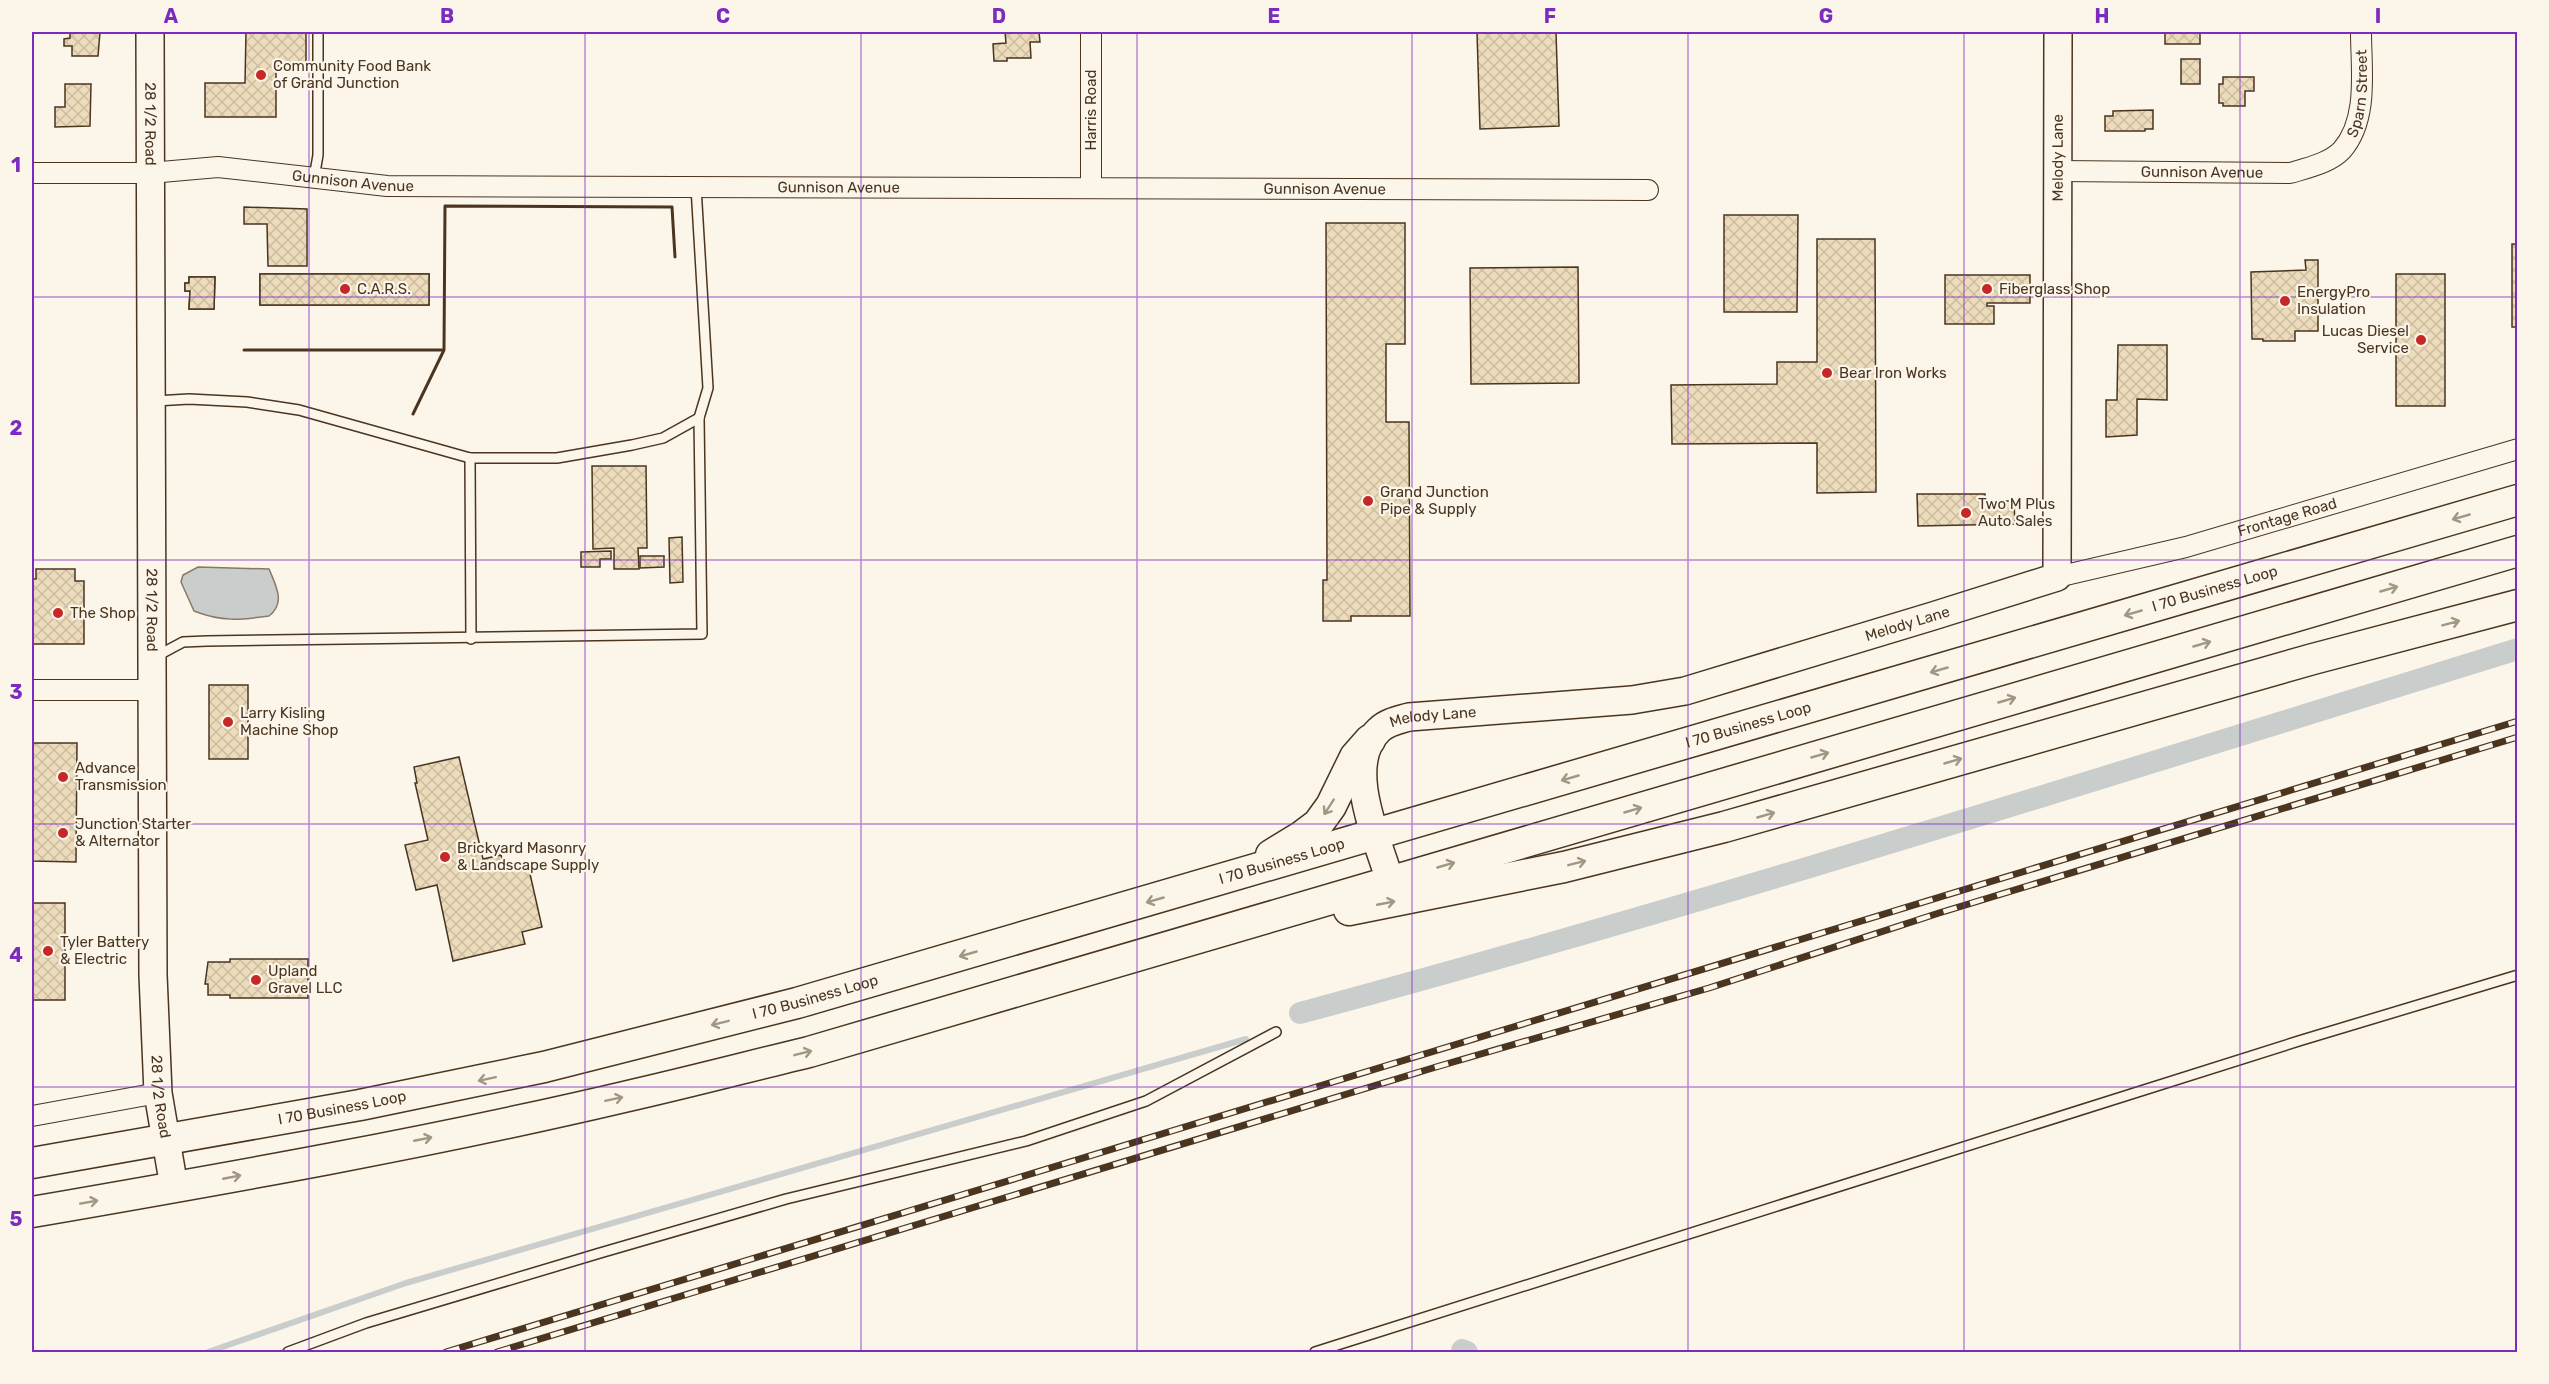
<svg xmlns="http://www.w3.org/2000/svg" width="2549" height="1384" viewBox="0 0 2549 1384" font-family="Rubik,sans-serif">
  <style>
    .water { fill: #c9cecd; stroke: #887966; stroke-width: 1.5 }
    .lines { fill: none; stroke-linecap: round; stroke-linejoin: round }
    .stream { stroke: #c9cecd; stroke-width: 6 }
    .canal { stroke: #c9cecd; stroke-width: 22 }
    .building { fill: url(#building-cross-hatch); stroke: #4a3520; stroke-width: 1.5 }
    .lane-casing { stroke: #4a3520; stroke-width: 12 }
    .street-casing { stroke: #4a3520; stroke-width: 22 }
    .secondary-casing { stroke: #4a3520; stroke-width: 30 }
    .primary-casing { stroke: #4a3520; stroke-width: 33 }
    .lane { stroke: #fbf6e9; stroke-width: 9 }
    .street { stroke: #fbf6e9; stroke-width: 20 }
    .secondary { stroke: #fbf6e9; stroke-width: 27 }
    .primary { stroke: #fbf6e9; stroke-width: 30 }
    .rail-casing { stroke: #4a3520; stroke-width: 7 }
    .rail { stroke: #fbf6e9; stroke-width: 4.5; stroke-dasharray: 14; stroke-linecap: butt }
    .wall { stroke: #4a3520; stroke-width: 3 }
    .oneway { stroke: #a29684 }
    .grid { fill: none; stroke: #7b2cbf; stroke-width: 1.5; stroke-opacity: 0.55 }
    .poi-dot { fill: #c62828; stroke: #fbf6e9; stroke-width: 2 }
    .labels { text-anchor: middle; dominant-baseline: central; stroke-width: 4.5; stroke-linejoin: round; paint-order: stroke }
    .poi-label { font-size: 15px; fill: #4a3520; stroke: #fbf6e9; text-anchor: start }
    .street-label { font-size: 15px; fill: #4a3520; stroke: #fbf6e9 }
    .neatline { fill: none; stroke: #7b2cbf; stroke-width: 2 }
    .grid-label { font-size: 20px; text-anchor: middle; font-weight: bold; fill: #7b2cbf }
  </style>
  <defs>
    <pattern id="building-cross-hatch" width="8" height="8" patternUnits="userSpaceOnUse" patternTransform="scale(1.5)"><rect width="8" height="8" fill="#ecdcbc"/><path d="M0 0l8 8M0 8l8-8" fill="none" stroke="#ccbda1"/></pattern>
  </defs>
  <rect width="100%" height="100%" fill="#fbf6e9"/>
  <path class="water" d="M198,567L269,569C276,586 286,603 269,616C240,620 222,622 194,611L181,582L183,575Z"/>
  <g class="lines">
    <path class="stream" d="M208,1352L406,1283L1246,1039"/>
    <g class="canal">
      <path d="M1300,1013C1709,903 2113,774 2518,649"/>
      <path d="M1462,1350L1467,1352"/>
    </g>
  </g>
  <g class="building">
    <path d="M70,32H100L98,56H72V46H64V39L70,38Z"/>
    <path d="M246,32H306V66H276V117H205V83H245Z"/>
    <path d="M1005,32H1039L1040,42H1030L1031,58H1007V61H994L993,44L1006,43Z"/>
    <path d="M1477,32H1556L1559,126L1480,129Z"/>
    <path d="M2172,32H2200V44H2165V33Z"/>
    <rect x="2181" y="59" width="19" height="25"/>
    <path d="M2223,77H2254V91H2245V106H2223V103H2219V84H2223Z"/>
    <path d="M65,84H91L90,126L55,127V107H65Z"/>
    <path d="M2153,110V129H2145V131H2105V116H2113V111Z"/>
    <path d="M244,207L307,209V266H268L267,224H244Z"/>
    <path d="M1724,215H1798L1797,312H1724Z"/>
    <path d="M1326,223H1405V344H1386V422H1409L1410,616H1351V621H1323V580H1327Z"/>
    <path d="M1817,239H1875L1876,492L1817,493V443L1672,444L1671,385L1777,384V362H1817Z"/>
    <rect x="2512" y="244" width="6" height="83"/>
    <path d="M2305,260H2318V331H2295V341H2263V339H2252L2251,272L2306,270Z"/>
    <path d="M1578,267L1579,383L1471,384L1470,268Z"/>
    <rect x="260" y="274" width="169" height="31"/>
    <rect x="260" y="274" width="169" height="31"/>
    <rect x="2396" y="274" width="49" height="132"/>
    <path d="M1945,275H2030V303H1987V306H1994V324H1945Z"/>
    <path d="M189,277H215L214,309H189L190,291H185V283H189Z"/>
    <path d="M189,277H215L214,309H189L190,291H185V283H189Z"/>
    <path d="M2118,345H2167V400L2137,399V435L2106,437V400H2117Z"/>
    <path d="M592,466H646L647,548H638L639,569H614V548L593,549Z"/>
    <path d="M1917,494H1985V501H2014L2015,524L1918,526Z"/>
    <path d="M682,537L683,582L670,583L669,538Z"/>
    <path d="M611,551V559H600V567H581V552Z"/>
    <path d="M640,556H664V567L640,568Z"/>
    <path d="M36,569H75V581H84V644H32V579H36Z"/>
    <rect x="209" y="685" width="39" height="74"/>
    <path d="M32,743H77L76,862L32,861Z"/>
    <path d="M459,757L483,859L501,855L505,870L528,865L542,927L522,932L525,944L453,961L437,885L416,890L405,845L428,840L415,783H417L414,767Z"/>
    <rect x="32" y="903" width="33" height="97"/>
    <path d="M230,959H308V998H230V995H208V984H205L208,962H230Z"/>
  </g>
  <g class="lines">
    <g class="lane-casing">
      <g id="lane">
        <path d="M314,178L318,155V32"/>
        <path d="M155,401L189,399L247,402L299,410L470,458H557L632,445L663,438L699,418"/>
        <path d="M470,458L471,639"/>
        <path d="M155,657L183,642L207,641L702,634L699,418L708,388L696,187"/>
        <path d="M288,1352L366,1323L600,1253L786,1199L1026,1141L1146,1101L1276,1032"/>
        <path d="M1315,1352L2302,1040L2518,975"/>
      </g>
    </g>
    <g class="street-casing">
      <g id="street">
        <path d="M1091,32V188"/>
        <path id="s1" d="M2058,171L2290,173C2307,168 2330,163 2342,150C2369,119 2361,69 2361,32"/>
        <path id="s2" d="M32,173H150L218,167L387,186L1648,190"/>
        <path id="s3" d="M2057,577L2186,547L2518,449"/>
        <path d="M32,690H152"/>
        <path d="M32,1116L158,1093"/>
      </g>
    </g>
    <g class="secondary-casing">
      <g id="secondary">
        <path id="s4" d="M150,32L153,975L158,1093L174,1187"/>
        <path id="s5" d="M1390,881C1378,840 1342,764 1379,730C1387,722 1399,720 1409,717L1632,700L1685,691L1933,616L2057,577L2058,32"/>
      </g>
    </g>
    <g class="primary-casing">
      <g id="primary">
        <path d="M1271,855L1302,836L1318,824L1331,806L1355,757L1370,740"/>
        <path d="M1349,910L1564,867L1724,827L2313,659L2518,605"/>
        <path id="s6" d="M32,1163L360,1105L544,1067L797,1003L2518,500"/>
        <path d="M32,1212C229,1178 428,1143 624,1097C686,1083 747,1067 809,1052L2518,551"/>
      </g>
    </g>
    <use href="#lane" class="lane"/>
    <use href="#street" class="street"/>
    <use href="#secondary" class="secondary"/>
    <use href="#primary" class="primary"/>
    <g class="rail-casing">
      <g id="rail">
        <path d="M446,1352L2518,721"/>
        <path d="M497,1352L1436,1067L1709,988L1939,913L2518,737"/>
      </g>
    </g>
    <use href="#rail" class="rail"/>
    <g class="wall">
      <path d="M244,350H442"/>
      <path d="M413,414L444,350L445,206L672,207L675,257"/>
    </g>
  </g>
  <defs><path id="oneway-shaft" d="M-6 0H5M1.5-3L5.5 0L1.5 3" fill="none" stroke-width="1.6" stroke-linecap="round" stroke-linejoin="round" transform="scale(1.5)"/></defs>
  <g class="oneway">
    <use href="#oneway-shaft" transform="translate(2461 517) rotate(164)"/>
    <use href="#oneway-shaft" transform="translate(2389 589) rotate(-16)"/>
    <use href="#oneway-shaft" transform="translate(2133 613) rotate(164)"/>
    <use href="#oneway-shaft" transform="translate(2451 623) rotate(-15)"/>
    <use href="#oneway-shaft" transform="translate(2202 644) rotate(-16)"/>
    <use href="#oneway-shaft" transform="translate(1939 670) rotate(164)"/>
    <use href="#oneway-shaft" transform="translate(2007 700) rotate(-16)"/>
    <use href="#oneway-shaft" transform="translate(1820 755) rotate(-16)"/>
    <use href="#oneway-shaft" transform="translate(1953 761) rotate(-16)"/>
    <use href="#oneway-shaft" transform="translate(1570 778) rotate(164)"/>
    <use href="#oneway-shaft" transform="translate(1329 807) rotate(123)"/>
    <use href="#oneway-shaft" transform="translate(1633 810) rotate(-16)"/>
    <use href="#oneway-shaft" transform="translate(1766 815) rotate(-16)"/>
    <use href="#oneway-shaft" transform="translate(1577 863) rotate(-14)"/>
    <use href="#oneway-shaft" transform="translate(1446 865) rotate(-16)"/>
    <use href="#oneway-shaft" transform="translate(1155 900) rotate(164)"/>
    <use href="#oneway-shaft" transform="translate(1386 903) rotate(-11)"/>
    <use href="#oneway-shaft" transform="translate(968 954) rotate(164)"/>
    <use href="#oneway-shaft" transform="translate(720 1023) rotate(166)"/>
    <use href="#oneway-shaft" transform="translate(803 1053) rotate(-14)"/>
    <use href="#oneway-shaft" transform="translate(487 1079) rotate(168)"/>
    <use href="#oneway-shaft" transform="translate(614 1099) rotate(-12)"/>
    <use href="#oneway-shaft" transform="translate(423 1139) rotate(-11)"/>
    <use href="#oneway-shaft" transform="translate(232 1177) rotate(-11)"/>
    <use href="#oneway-shaft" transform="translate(89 1202) rotate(-10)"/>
  </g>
  <path class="grid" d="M309,32V1352M585,32V1352M861,32V1352M1137,32V1352M1412,32V1352M1688,32V1352M1964,32V1352M2240,32V1352M32,297H2518M32,560H2518M32,824H2518M32,1087H2518"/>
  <g class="poi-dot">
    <circle cx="261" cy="75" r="6"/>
    <circle cx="345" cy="289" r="6"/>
    <circle cx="1987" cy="289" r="6"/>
    <circle cx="2285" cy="301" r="6"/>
    <circle cx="2421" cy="340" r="6"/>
    <circle cx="1827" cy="373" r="6"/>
    <circle cx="1368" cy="501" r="6"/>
    <circle cx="1966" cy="513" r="6"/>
    <circle cx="58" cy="613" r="6"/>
    <circle cx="228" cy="722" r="6"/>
    <circle cx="63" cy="777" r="6"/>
    <circle cx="63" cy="833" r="6"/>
    <circle cx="445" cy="857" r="6"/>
    <circle cx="48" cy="951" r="6"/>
    <circle cx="256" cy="980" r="6"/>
  </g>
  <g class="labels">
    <g class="poi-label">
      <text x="273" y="66">Community Food Bank<tspan x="273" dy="17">of Grand Junction</tspan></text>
      <text x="357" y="289">C.A.R.S.</text>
      <text x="1999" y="289">Fiberglass Shop</text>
      <text x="2297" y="292">EnergyPro<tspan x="2297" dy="17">Insulation</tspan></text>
      <text x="2409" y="331" text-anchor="end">Lucas Diesel<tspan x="2409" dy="17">Service</tspan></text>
      <text x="1839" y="373">Bear Iron Works</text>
      <text x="1380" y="492">Grand Junction<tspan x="1380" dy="17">Pipe &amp; Supply</tspan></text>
      <text x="1978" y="504">Two M Plus<tspan x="1978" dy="17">Auto Sales</tspan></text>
      <text x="70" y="613">The Shop</text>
      <text x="240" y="713">Larry Kisling<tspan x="240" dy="17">Machine Shop</tspan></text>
      <text x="75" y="768">Advance<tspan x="75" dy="17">Transmission</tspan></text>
      <text x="75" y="824">Junction Starter<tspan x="75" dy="17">&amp; Alternator</tspan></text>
      <text x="457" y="848">Brickyard Masonry<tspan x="457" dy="17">&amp; Landscape Supply</tspan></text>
      <text x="60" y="942">Tyler Battery<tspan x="60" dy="17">&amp; Electric</tspan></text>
      <text x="268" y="971">Upland<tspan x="268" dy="17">Gravel LLC</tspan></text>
    </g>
    <g class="street-label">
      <text stroke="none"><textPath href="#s1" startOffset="350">Sparn Street</textPath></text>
      <text transform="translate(1091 110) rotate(-90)">Harris Road</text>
      <text stroke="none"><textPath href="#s4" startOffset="92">28 1/2 Road</textPath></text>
      <text stroke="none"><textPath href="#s5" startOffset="1278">Melody Lane</textPath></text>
      <text stroke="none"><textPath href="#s1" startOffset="144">Gunnison Avenue</textPath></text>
      <text stroke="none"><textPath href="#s2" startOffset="322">Gunnison Avenue</textPath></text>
      <text stroke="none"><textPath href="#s2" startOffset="808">Gunnison Avenue</textPath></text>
      <text stroke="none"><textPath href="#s2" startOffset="1294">Gunnison Avenue</textPath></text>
      <text stroke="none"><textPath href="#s3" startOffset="238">Frontage Road</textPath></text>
      <text stroke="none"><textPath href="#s6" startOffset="2259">I 70 Business Loop</textPath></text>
      <text stroke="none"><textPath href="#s4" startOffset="578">28 1/2 Road</textPath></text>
      <text stroke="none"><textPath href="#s5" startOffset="702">Melody Lane</textPath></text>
      <text stroke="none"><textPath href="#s5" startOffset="216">Melody Lane</textPath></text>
      <text stroke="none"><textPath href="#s6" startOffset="1773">I 70 Business Loop</textPath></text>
      <text stroke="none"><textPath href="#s6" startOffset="1287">I 70 Business Loop</textPath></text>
      <text stroke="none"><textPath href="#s6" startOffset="801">I 70 Business Loop</textPath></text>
      <text stroke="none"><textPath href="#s4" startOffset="1065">28 1/2 Road</textPath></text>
      <text stroke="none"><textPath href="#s6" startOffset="315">I 70 Business Loop</textPath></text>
    </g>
  </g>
  <rect width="2549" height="1384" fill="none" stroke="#fbf6e9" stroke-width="66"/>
  <rect x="33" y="33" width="2483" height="1318" class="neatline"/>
  <g class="grid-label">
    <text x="171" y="23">A</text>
    <text x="447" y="23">B</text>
    <text x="723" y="23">C</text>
    <text x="999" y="23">D</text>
    <text x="1274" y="23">E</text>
    <text x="1550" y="23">F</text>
    <text x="1826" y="23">G</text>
    <text x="2102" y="23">H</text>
    <text x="2378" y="23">I</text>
    <text x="16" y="172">1</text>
    <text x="16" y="435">2</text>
    <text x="16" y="699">3</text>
    <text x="16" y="962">4</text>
    <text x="16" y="1226">5</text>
  </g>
</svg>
